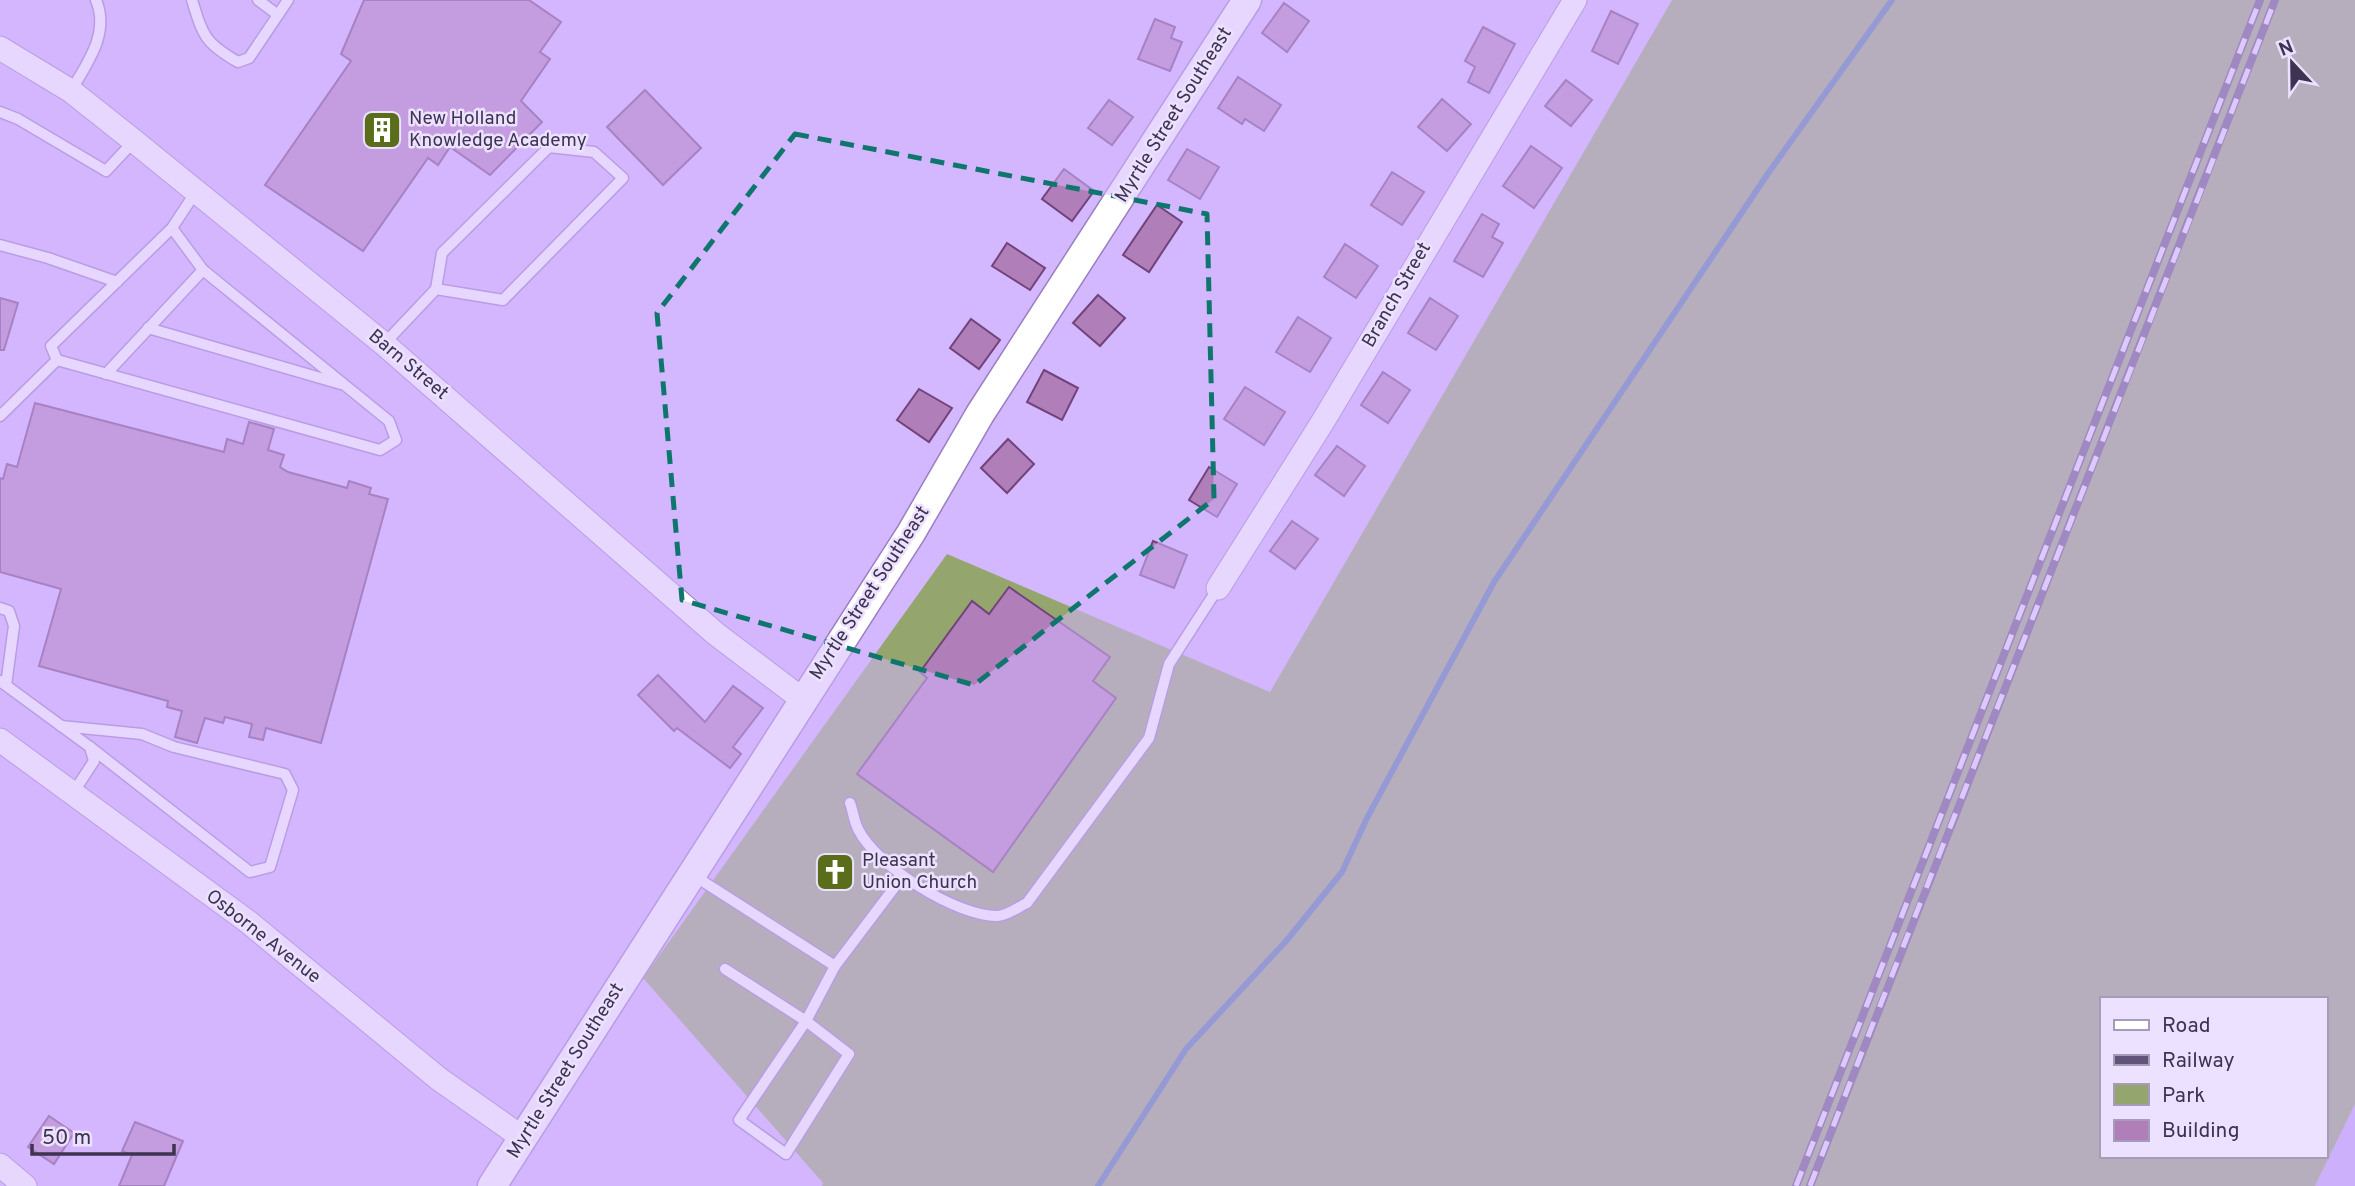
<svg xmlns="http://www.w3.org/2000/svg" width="2355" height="1186" viewBox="0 0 2355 1186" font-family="Overpass,sans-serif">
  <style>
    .built { fill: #c6a9f5 }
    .green { fill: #95a56e; fill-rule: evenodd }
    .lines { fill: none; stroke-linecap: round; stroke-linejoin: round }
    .stream { stroke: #4a76a0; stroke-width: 6 }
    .building { fill: #b07eb8; stroke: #72437a; stroke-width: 2 }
    .service-casing { stroke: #997ec2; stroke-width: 13 }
    .minor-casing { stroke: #997ec2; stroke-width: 25 }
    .tertiary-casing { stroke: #997ec2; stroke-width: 31 }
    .service { stroke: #fff; stroke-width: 10 }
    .minor { stroke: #fff; stroke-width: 23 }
    .tertiary { stroke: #fff; stroke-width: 28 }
    .rail-casing { stroke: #62537a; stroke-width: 8 }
    .rail { stroke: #ece1ff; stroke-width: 5; stroke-dasharray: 16; stroke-linecap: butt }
    .marked { fill: none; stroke: #0f766e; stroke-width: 5; stroke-dasharray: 14 9; stroke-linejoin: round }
    .labels { text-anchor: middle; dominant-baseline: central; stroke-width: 5; stroke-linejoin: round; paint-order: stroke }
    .street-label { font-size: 19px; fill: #3e3350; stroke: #ece1ff }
    .poi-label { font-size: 19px; fill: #3e3350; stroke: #ece1ff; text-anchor: start }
  </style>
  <rect width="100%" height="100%" fill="#d3b7ff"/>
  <path class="built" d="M2355,1104V1186H2315Z"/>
  <path class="green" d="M1672,0H2355V1104L2315,1186H822L823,1183L643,978L947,554L1270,692ZM2101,999H2325V1156H2101Z"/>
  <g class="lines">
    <path class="stream" d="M1098,1186L1186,1049L1287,940L1342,872L1367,818L1494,582L1769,172L1892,0"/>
  </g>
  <g class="building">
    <path d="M364,0H529L561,22L540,52L550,59L521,101L542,122L490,175L450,147L438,165L428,158L363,251L265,185L351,61L341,54Z"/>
    <path d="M1284,3L1309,21L1287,52L1262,33Z"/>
    <path d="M1611,11L1638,24L1618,64L1592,51Z"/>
    <path d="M1155,19L1175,27L1171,38L1182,42L1170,71L1138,59Z"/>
    <path d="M1483,27L1515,44L1489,93L1468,82L1475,67L1465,61Z"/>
    <path d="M1238,77L1281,105L1264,131L1245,119L1242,124L1218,108Z"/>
    <path d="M1566,80L1592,100L1571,126L1545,106Z"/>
    <path d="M645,90L701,148L663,185L607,127Z"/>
    <path d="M1442,99L1471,124L1447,151L1418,127Z"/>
    <path d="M1109,100L1133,117L1112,145L1088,128Z"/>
    <path d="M1531,146L1562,168L1534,208L1503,186Z"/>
    <path d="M1187,149L1219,167L1200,199L1168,180Z"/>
    <path d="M1064,169L1094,191L1072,221L1042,199Z"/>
    <path d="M1392,172L1424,192L1402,225L1371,205Z"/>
    <path d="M1157,205L1182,222L1149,272L1123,255Z"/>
    <path d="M1482,214L1499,224L1492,237L1503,243L1483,277L1454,261Z"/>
    <path d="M1007,243L1045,268L1030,290L992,266Z"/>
    <path d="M1345,244L1378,266L1356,298L1324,277Z"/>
    <path d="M1098,295L1125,318L1100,346L1073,323Z"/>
    <path d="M0,298L18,303L4,350H0Z"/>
    <path d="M1430,298L1458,316L1436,350L1408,333Z"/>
    <path d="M1298,317L1331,338L1310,372L1276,352Z"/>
    <path d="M971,319L1000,340L979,369L950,348Z"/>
    <path d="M1044,370L1078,388L1062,420L1027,402Z"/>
    <path d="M1383,372L1410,390L1388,423L1361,405Z"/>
    <path d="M1245,387L1285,412L1264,445L1224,419Z"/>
    <path d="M919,389L952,408L929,442L897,420Z"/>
    <path d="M35,403L224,452L227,439L243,444L249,422L274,429L268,450L284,455L280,467L288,472L347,488L349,481L371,488L369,494L388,499L321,743L266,728L263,740L249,737L252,724L225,717L223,723L205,718L197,743L175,737L182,711L167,707L168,701L39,666L61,589L0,572V478L3,479L7,464L17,467Z"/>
    <path d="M1008,439L1034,464L1007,493L981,468Z"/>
    <path d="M1337,446L1365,466L1344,496L1315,475Z"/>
    <path d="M1209,467L1237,484L1217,517L1189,500Z"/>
    <path d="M1292,521L1318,539L1295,569L1270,551Z"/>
    <path d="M1153,541L1187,555L1174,588L1140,575Z"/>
    <path d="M1009,587L1110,657L1093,681L1116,698L993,872L857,774L927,678L920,672L972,601L989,614Z"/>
    <path d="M658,675L705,722L733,686L763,708L733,747L741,754L730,768L677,728L674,731L638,695Z"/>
    <path d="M49,1116L74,1133L54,1164L28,1147Z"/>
    <path d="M135,1122L183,1141L164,1186H119L132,1155L122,1151Z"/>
  </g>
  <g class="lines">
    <g class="service-casing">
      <g id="service">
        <path d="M192,0C203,36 205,43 238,62L249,58L288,0"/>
        <path d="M258,0L278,15"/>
        <path d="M71,91C87,63 110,34 96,0"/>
        <path d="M0,112L18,119L106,171L134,141"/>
        <path d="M172,228L203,270L389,421L396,440L380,450L57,360L51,346L172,228L195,193"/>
        <path d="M0,245L48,258L117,282"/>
        <path d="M148,328L341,384"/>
        <path d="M384,344L436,289L442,253L549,147L594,152L623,178L503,300L436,289"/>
        <path d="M106,374L203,270"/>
        <path d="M0,416L57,360"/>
        <path d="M0,608L9,611L14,626L6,685"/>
        <path d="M0,681L90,747L94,761L73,793"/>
        <path d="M61,726L142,734L174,747L285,774L293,790L270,867L250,872L90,747"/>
        <path d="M850,803C853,811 854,821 858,829C876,866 956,916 997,916C1007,916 1018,907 1027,903L1149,738L1169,664L1218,588"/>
        <path d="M693,875L835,966"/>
        <path d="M725,969L806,1021L849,1054L786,1154L739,1120L806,1021L835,966L903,876"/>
      </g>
    </g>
    <g class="minor-casing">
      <g id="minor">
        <path d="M0,48L71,91L129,137L384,344L716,634L802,699"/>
        <path d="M1218,588L1322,423L1575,0"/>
        <path d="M0,740L247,921L439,1079L523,1138"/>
        <path d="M0,1165L25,1186"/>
      </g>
    </g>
    <g class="tertiary-casing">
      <path id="tertiary" d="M492,1186L911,533L980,414L1247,0"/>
    </g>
    <use href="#service" class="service"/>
    <use href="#minor" class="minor"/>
    <use href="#tertiary" class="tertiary"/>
    <g class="rail-casing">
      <g id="rail">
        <path d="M1796,1186L2260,0"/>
        <path d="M1810,1186C1963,790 2122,396 2275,0"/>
      </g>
    </g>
    <use href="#rail" class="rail"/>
  </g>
  <path d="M0 0H2355V1186H0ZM795,134L1207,214L1214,499L974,685L682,600L657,313Z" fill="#d3b7ff" fill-opacity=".55" fill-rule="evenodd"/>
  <path class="marked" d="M795,134L1207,214L1214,499L974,685L682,600L657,313Z"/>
  <defs>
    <g id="building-square" transform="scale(2.0125)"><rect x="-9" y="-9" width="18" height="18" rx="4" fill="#5a6d1b" stroke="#ece1ff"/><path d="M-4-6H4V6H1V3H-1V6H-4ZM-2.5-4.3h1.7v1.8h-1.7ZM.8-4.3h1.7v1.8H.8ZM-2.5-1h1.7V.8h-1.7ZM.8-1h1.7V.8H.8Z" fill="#fff"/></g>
    <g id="church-square" transform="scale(2.0125)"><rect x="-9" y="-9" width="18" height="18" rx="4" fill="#5a6d1b" stroke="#ece1ff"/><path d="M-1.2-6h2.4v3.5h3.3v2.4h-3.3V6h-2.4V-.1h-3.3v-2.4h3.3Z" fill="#fff"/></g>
  </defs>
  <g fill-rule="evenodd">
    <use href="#building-square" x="382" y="130"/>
    <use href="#church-square" x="835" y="872"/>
  </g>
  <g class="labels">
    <g class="street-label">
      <text transform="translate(1174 115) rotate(-58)">Myrtle Street Southeast</text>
      <text transform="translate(1397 295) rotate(-60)">Branch Street</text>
      <text transform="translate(408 365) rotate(40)">Barn Street</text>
      <text transform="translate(870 593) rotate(-57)">Myrtle Street Southeast</text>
      <text transform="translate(263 937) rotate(38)">Osborne Avenue</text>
      <text transform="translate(566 1071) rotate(-58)">Myrtle Street Southeast</text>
    </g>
    <g class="poi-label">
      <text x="409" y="119">New Holland<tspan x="409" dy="22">Knowledge Academy</tspan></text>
      <text x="862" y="861">Pleasant<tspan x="862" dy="22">Union Church</tspan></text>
    </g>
  </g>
  <rect x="2100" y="997" width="228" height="161" fill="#ece1ff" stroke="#a69bb9" stroke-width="2"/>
  <rect x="2114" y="1020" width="35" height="10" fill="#ffffff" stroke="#a69bb9" stroke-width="2"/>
  <text x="2162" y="1032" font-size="21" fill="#3e3350">Road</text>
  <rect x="2114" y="1055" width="35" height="10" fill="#62537a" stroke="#a69bb9" stroke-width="2"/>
  <text x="2162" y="1067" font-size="21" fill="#3e3350">Railway</text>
  <rect x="2114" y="1084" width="35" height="21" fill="#95a56e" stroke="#a69bb9" stroke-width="2"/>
  <text x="2162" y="1102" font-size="21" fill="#3e3350">Park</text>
  <rect x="2114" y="1120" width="35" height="21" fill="#b07eb8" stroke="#a69bb9" stroke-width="2"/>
  <text x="2162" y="1137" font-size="21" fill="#3e3350">Building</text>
  <g transform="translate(2292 63) rotate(338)" stroke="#ece1ff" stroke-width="5" paint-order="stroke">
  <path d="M0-5L12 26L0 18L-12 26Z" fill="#3e3350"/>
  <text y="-10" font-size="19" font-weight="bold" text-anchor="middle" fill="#3e3350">N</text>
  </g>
  <path d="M32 1144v10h142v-10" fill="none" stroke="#3e3350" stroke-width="3.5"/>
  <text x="42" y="1144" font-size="21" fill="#3e3350" stroke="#ece1ff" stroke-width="5" paint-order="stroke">50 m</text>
</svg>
